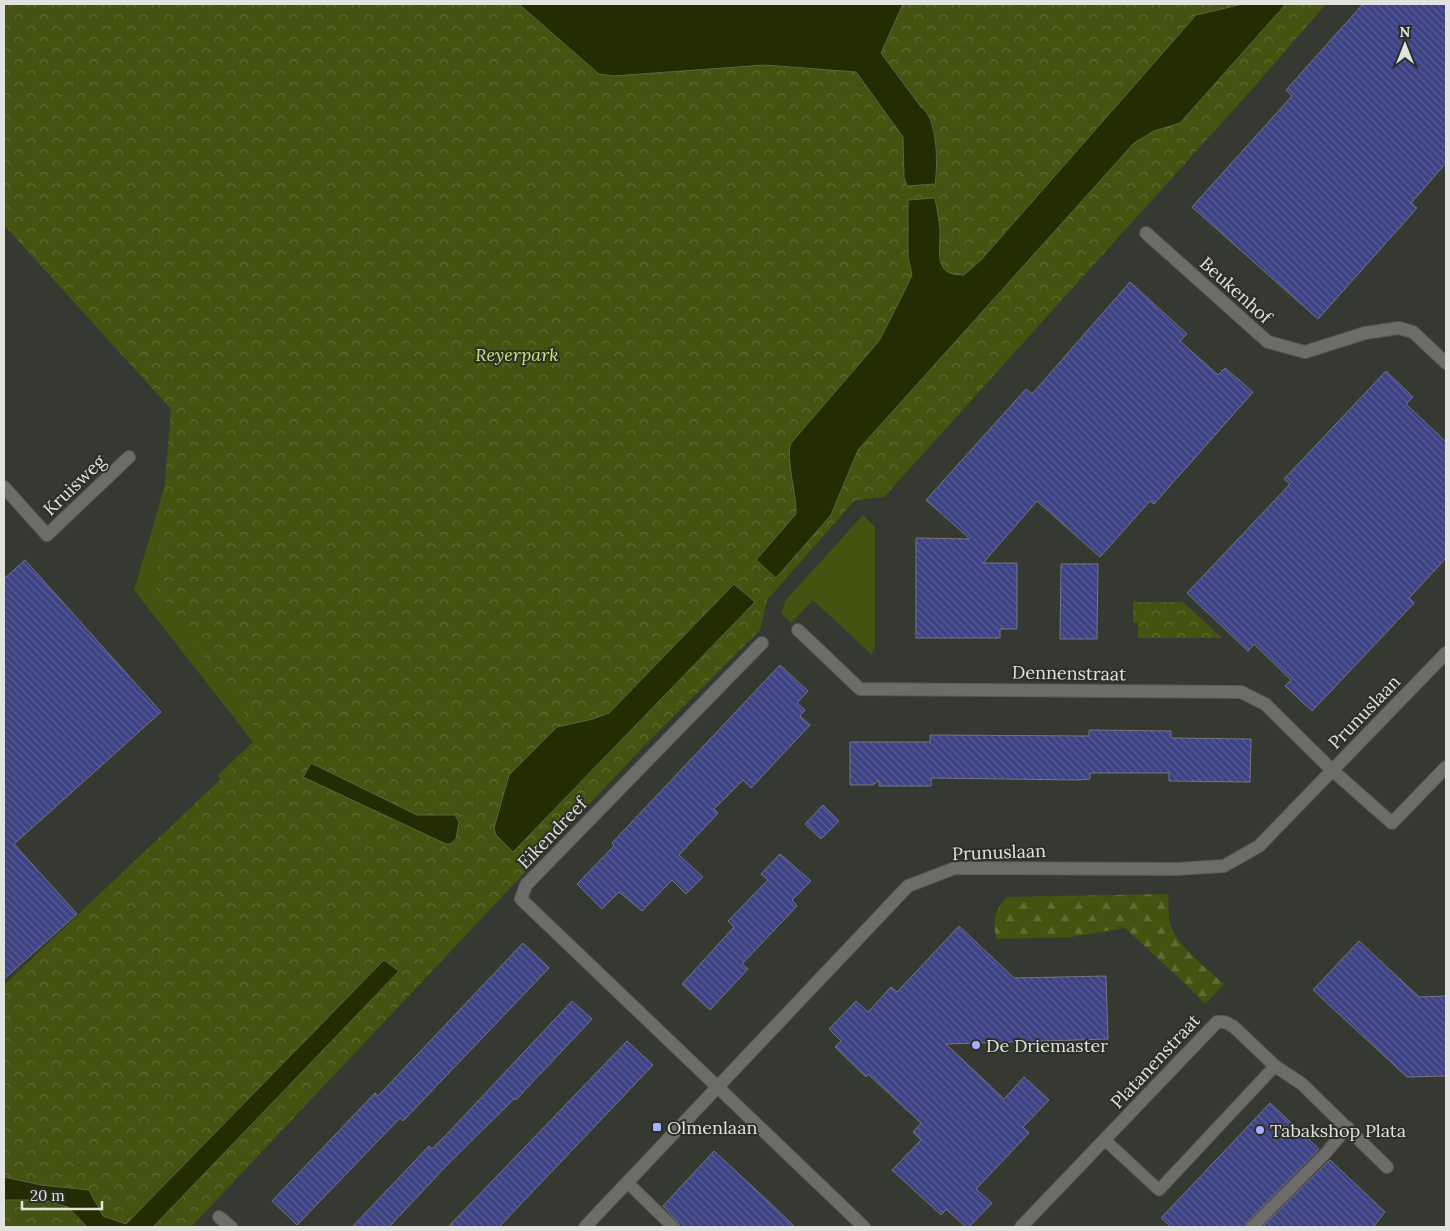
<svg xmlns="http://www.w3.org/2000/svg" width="1450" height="1231" viewBox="0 0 1450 1231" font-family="Lora,serif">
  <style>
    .grass { fill: #455310 }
    .forest { fill: url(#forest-firs) }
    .park { fill: url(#park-crowns) }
    .water { fill: #232d01; stroke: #5c6443 }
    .building { fill: url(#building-back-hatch); stroke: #74757e }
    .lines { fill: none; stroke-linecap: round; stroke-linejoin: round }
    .lane-casing { stroke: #555850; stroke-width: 13 }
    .street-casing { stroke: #555850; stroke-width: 14 }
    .lane { stroke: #6c6d69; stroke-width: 11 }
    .street { stroke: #6c6d69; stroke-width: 12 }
    .poi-dot { fill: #a6b1fc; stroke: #2c2f27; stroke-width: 2 }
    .labels { text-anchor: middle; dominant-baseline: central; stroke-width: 4; stroke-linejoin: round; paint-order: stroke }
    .street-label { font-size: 18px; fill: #e2e3de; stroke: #2c2f27 }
    .park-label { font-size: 18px; font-style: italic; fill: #c9e579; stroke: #2c2f27 }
    .poi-label { font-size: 18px; fill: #e2e3de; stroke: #2c2f27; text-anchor: start }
  </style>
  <defs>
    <pattern id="forest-firs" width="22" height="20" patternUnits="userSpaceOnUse" patternTransform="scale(1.25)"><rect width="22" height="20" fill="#455310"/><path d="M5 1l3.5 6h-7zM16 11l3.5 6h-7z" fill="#606c32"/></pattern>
    <pattern id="park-crowns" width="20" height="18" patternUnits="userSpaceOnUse" patternTransform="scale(1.25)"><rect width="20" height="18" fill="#455310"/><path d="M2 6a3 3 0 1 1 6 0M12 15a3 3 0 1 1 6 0" fill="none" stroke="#606c32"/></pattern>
    <pattern id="building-back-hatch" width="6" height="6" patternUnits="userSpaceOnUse" patternTransform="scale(1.25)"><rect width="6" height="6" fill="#3d4284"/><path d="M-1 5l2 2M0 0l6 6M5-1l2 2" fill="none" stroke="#595d95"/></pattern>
  </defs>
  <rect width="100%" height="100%" fill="#363931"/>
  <g class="grass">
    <path d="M166,482L286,728L240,790L217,776L253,742L134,590Z"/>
    <path d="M863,515L875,527V648L871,654L813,600L791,623L781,613L786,600Z"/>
  </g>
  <path class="forest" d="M1168,894C1169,904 1168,917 1171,926C1178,946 1208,970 1224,984L1205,1004L1190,988L1125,928L1071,937L996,939C993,920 993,912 1007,897Z"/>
  <g class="park">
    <path d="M4,4H1326L1254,87L884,497L855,500L767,600L760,630L642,748L191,1227H4V985L263,739L156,588L171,409L4,225Z"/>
    <path d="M1133,602H1183L1222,638H1138V623H1133Z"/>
  </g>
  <g class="water">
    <path d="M520,4H903L881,53L921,107C938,118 938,165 935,184L907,186L904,177L903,137L856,72L765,65L613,76L599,74L521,6Z"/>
    <path d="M1243,4H1286L1180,123L1154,131L1134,143L858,450L831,515L776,578L756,560L796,514C797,496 785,455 791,443L879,341L901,298L912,275L908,257V200L935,198C937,209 939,219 940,229C941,251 932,276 964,275L981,260L1196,15Z"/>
    <path d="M734,584L755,602L513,852L496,835L494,828L509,775L557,727L593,719L609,713Z"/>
    <path d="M311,763L417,815H455L459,822L456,839L450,844H446L303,777Z"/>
    <path d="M384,960L399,971L153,1227H87L68,1207L43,1200H4V1177L41,1185L89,1190L103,1216L126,1224Z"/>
  </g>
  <g class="building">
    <path d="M1363,4H1446V163L1411,203L1417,208L1318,319L1192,207L1292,96L1286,90Z"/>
    <path d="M1130,282L1187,334L1180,341L1218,375L1225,368L1253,392L1154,504L1150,501L1100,557L1037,501L983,563H1017V629H1000V638H916V538L970,539L926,500L1026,389L1032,394Z"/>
    <path d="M1386,371L1413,397L1406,404L1446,442V558L1409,598L1414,603L1312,711L1285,686L1291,680L1254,644L1248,651L1187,593L1290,484L1284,479Z"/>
    <path d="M25,560L161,712L14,844L77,914L4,979V579Z"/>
    <path d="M1061,564H1098L1097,639H1060Z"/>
    <path d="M780,665L808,691L797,703L805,710L800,716L810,725L751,788L743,780L714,809L718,813L679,855L703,877L686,894L672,880L642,911L619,892L602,909L577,884L614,846L612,843Z"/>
    <path d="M1089,730L1171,731V738L1251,739L1250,782L1169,781V773H1090V779L1078,780L931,778V786H879V780L873,785H850V742H930V735L1089,736Z"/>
    <path d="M823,805L839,821L821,839L805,824Z"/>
    <path d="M780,854L811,881L792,900L797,906L742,964L748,969L710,1010L682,984L734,927L728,921L768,880L761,874Z"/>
    <path d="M959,926L1014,978L1106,976L1108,1039L946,1044L1004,1099L1024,1077L1049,1100L1023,1127L1029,1133L976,1189L992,1203L969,1227H966L946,1209L941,1215L892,1170L921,1140L913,1132L921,1123L868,1074L866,1077L835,1047L841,1041L829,1029L856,1001L868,1012L891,987L897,992Z"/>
    <path d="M1359,941L1419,997L1446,996V1076L1407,1077L1313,990Z"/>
    <path d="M523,943L549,968L403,1121L400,1118L297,1225L272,1201L375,1093L378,1096Z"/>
    <path d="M572,1001L592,1019L526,1089L516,1100L515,1098L448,1164L389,1227H352L429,1146L432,1149L447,1134Z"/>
    <path d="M627,1041L653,1065L499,1227H448Z"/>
    <path d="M1270,1103L1319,1149L1247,1222L1245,1227H1171L1161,1218Z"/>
    <path d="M714,1151L769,1202L795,1227H680L678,1222L663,1206Z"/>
    <path d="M1330,1160L1385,1212L1373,1227H1262Z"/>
  </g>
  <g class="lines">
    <g class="lane-casing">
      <g id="lane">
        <path d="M1105,1140L1159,1190L1275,1066"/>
        <path d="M627,1182L673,1227"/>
        <path d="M1252,1227L1325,1154L1348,1127"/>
      </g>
    </g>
    <g class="street-casing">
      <g id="street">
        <path d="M1146,233L1268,342L1305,352L1365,333L1399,328L1413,332L1446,363"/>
        <path d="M4,487L47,535L129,457"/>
        <path d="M798,630L860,689L1241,692L1265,704L1332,770L1392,823L1446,767"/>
        <path d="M762,643L526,885L521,899L864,1227"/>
        <path d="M219,1217L231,1227"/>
        <path d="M585,1227L908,886L955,868L1177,869L1224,866L1259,846L1446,653"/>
        <path d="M1021,1227L1217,1022H1225L1234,1027L1275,1066L1302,1084L1387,1167"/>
      </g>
    </g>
    <use href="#lane" class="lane"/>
    <use href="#street" class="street"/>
  </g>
  <g class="poi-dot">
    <circle cx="976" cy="1045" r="5"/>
    <rect x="652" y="1122" width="10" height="10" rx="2.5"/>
    <circle cx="1260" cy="1130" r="5"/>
  </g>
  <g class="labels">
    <g class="street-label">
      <text transform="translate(1236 290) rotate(42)">Beukenhof</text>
      <text transform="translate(74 485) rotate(-44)">Kruisweg</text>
      <text transform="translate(1069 673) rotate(1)">Dennenstraat</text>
      <text transform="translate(1364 712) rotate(-46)">Prunuslaan</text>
      <text transform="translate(552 833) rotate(-46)">Eikendreef</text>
      <text transform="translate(999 852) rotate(-2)">Prunuslaan</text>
      <text transform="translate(1155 1061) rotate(-47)">Platanenstraat</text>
    </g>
    <g class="park-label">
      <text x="517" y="354">Reyerpark</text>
    </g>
    <g class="poi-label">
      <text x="986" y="1045">De Driemaster</text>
      <text x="667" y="1127">Olmenlaan</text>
      <text x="1270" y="1130">Tabakshop Plata</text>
    </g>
  </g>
  <rect width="1450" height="1231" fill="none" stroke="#e2e3de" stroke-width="10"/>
  <g transform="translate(1405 45)" stroke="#2c2f27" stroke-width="4" paint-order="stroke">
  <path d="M0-4L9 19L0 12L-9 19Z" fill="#e2e3de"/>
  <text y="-8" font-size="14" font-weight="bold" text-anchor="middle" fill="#e2e3de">N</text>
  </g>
  <path d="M22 1201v8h80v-8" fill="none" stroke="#e2e3de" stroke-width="2.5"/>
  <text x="30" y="1201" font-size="15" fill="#e2e3de" stroke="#2c2f27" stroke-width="4" paint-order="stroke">20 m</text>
</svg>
